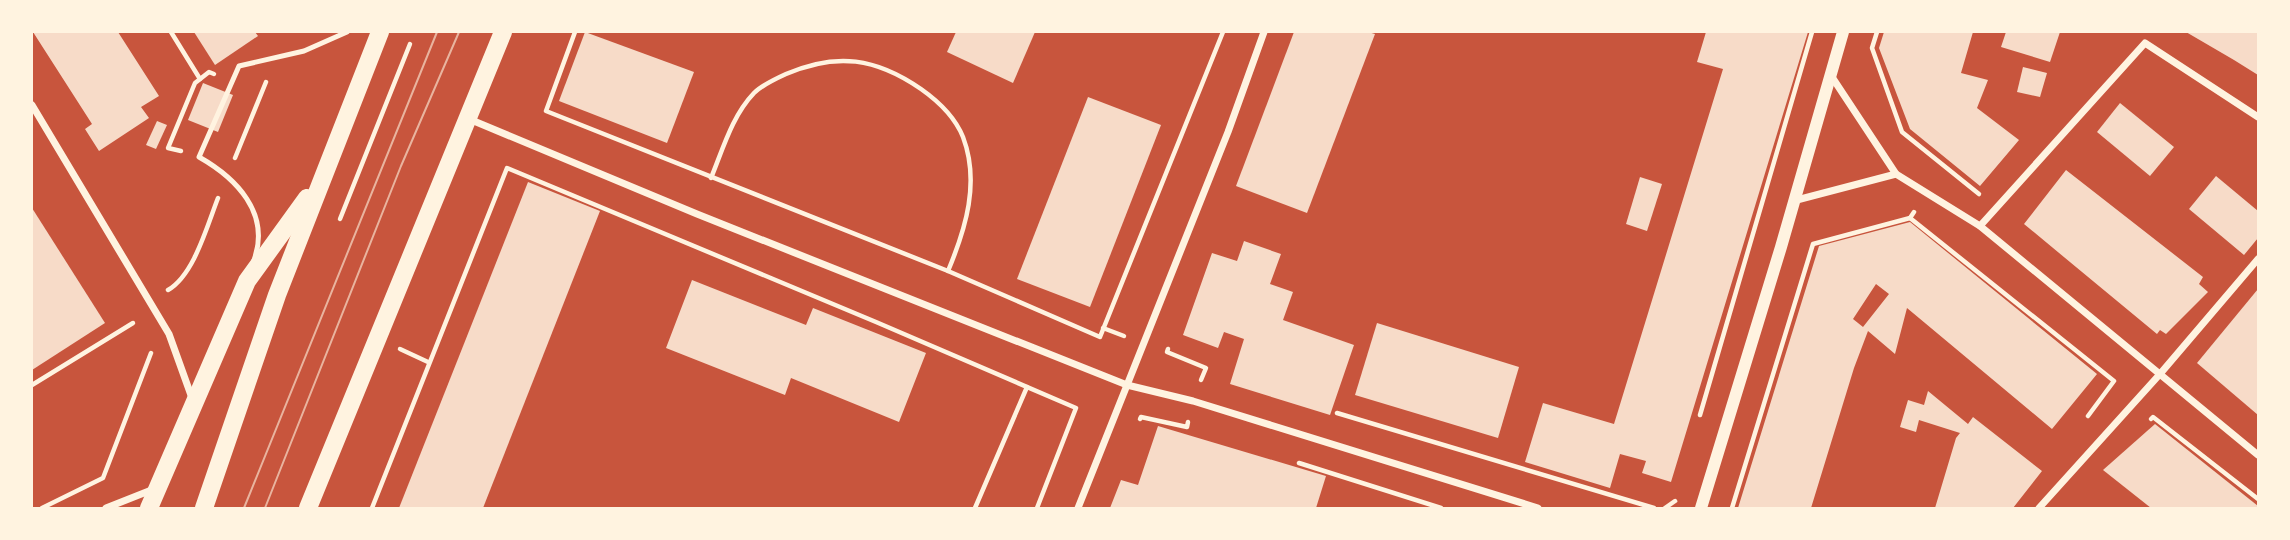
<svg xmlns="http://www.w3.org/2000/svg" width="2290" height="540" viewBox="0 0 2290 540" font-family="'Zilla Slab',serif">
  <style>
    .building { fill: #f7dbc8; fill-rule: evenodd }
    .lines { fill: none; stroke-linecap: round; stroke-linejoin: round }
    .path { stroke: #fff3e0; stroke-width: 4.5 }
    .service { stroke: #fff3e0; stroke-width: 5 }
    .minor { stroke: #fff3e0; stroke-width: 7 }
    .tertiary { stroke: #fff3e0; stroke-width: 12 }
    .primary { stroke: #fff3e0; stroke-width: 18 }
    .tram { stroke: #e9b49f; stroke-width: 2 }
  </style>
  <rect width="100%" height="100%" fill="#c8553d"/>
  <g class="building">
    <path d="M33,32H118L159,96L141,107L149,118L99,151L85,129L92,124Z"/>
    <path d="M194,32H255L258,36L215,65Z"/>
    <path d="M585,32L694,72L667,143L559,101Z"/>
    <path d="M956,32H1035L1013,83L947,52Z"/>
    <path d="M1294,32H1368L1375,34L1307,213L1236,186Z"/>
    <path d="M1706,32H1808L1671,482L1642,473L1646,461L1620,454L1610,488L1525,462L1543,403L1614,424L1723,69L1697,62Z"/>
    <path d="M1884,32H1973L1961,73L1988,80L1977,108L2019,140L1980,186L1910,129L1879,48Z"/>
    <path d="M2006,32H2060L2050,62L2001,47Z"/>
    <path d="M2186,32H2258V75L2234,60Z"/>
    <path d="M2023,67L2047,73L2040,97L2017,92Z"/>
    <path d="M203,83L233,95L218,132L188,120Z"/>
    <path d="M1088,97L1161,125L1090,307L1017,279Z"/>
    <path d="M2120,103L2174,147L2150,176L2097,132Z"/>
    <path d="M157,121L167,125L156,149L146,145Z"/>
    <path d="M2066,170L2203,277L2199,284L2208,292L2166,334L2160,330L2157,334L2024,224Z"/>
    <path d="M2216,176L2258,211V238L2244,255L2189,209Z"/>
    <path d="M1640,177L1662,184L1647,231L1626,224Z"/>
    <path d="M528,182L600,211L483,508H399Z"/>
    <path d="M32,208L105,323L32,370Z"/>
    <path d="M1910,222L2097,374L2052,429L1907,308L1895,354L1868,331L1854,368L1811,508H1738L1819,246ZM1876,284L1889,294L1863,327L1853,319Z"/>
    <path d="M1244,241L1281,254L1270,284L1293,292L1283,320L1354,345L1330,415L1230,384L1244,339L1224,332L1218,348L1183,335L1212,253L1237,261Z"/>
    <path d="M692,280L806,325L813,308L926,353L899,422L791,378L785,395L666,348Z"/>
    <path d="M2258,289V415L2197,363Z"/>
    <path d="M1377,323L1519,367L1498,438L1355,395Z"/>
    <path d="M1928,391L1968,424L1973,417L2042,471L2013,508H1935L1956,438L1960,433L1919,420L1916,432L1900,427L1908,400L1924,405Z"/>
    <path d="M2155,424L2258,506V508H2151L2103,470Z"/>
    <path d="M1158,426L1326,476L1316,508H1110L1121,480L1138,485Z"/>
  </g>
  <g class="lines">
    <g class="path">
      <path d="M171,32L200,79"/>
      <path d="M575,32L546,111L948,271L1100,337L1223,32"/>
      <path d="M1877,32L1872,48L1902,132L1979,194"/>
      <path d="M181,151L168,148L195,83L209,72L214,74"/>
      <path d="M235,158L266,82"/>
      <path d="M711,178C723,149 732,116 754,93C762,85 775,79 786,74C837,52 876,58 921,89C938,101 955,117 963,137C980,182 966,228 948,271"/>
      <path d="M1910,218L2114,381L2088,416"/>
      <path d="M340,219L410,44"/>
      <path d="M168,290C194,275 207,226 218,198"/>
      <path d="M1103,328L1124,336"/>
      <path d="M400,349L428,362"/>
      <path d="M1168,349L1167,352L1206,368L1201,380"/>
      <path d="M32,385L133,323"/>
      <path d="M1337,413L1654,508"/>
      <path d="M1700,415L1812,32"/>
      <path d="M1140,419L1141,417L1187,427L1188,422"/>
      <path d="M2151,419L2153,417L2258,499"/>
      <path d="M1299,463L1441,508"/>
      <path d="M42,508L103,478L151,353"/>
      <path d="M372,508L507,168L876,322L1076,408L1037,508"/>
      <path d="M975,508L1027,387"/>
      <path d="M1665,508L1675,501"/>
      <path d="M1732,508L1813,244L1910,218L1914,212"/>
    </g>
    <path class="service" d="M254,260C271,213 236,178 199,157L239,66L304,51L347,32"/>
    <g class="minor">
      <path d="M1830,74L1896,174L1980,226L2258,455"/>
      <path d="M32,105L169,334L192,398"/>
      <path d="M469,119L697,214L1127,385L1193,401L1538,508"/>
      <path d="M1793,201L1896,174"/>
      <path d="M1980,226L2145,43L2258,117"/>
      <path d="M106,508L154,489"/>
      <path d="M1078,508L1228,132L1264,32"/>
      <path d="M2039,508L2160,374L2258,259"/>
    </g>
    <path class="tertiary" d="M1701,508L1781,247L1843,32"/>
    <g class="primary">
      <path d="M149,508L247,281L307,198"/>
      <path d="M204,508L277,295L380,32"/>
      <path d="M308,508L503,32"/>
    </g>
    <g class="tram">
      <path d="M244,508L437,32"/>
      <path d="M265,508L401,166L459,32"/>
    </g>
  </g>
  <rect width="2290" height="540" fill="none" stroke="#fff3e0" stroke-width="66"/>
</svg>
